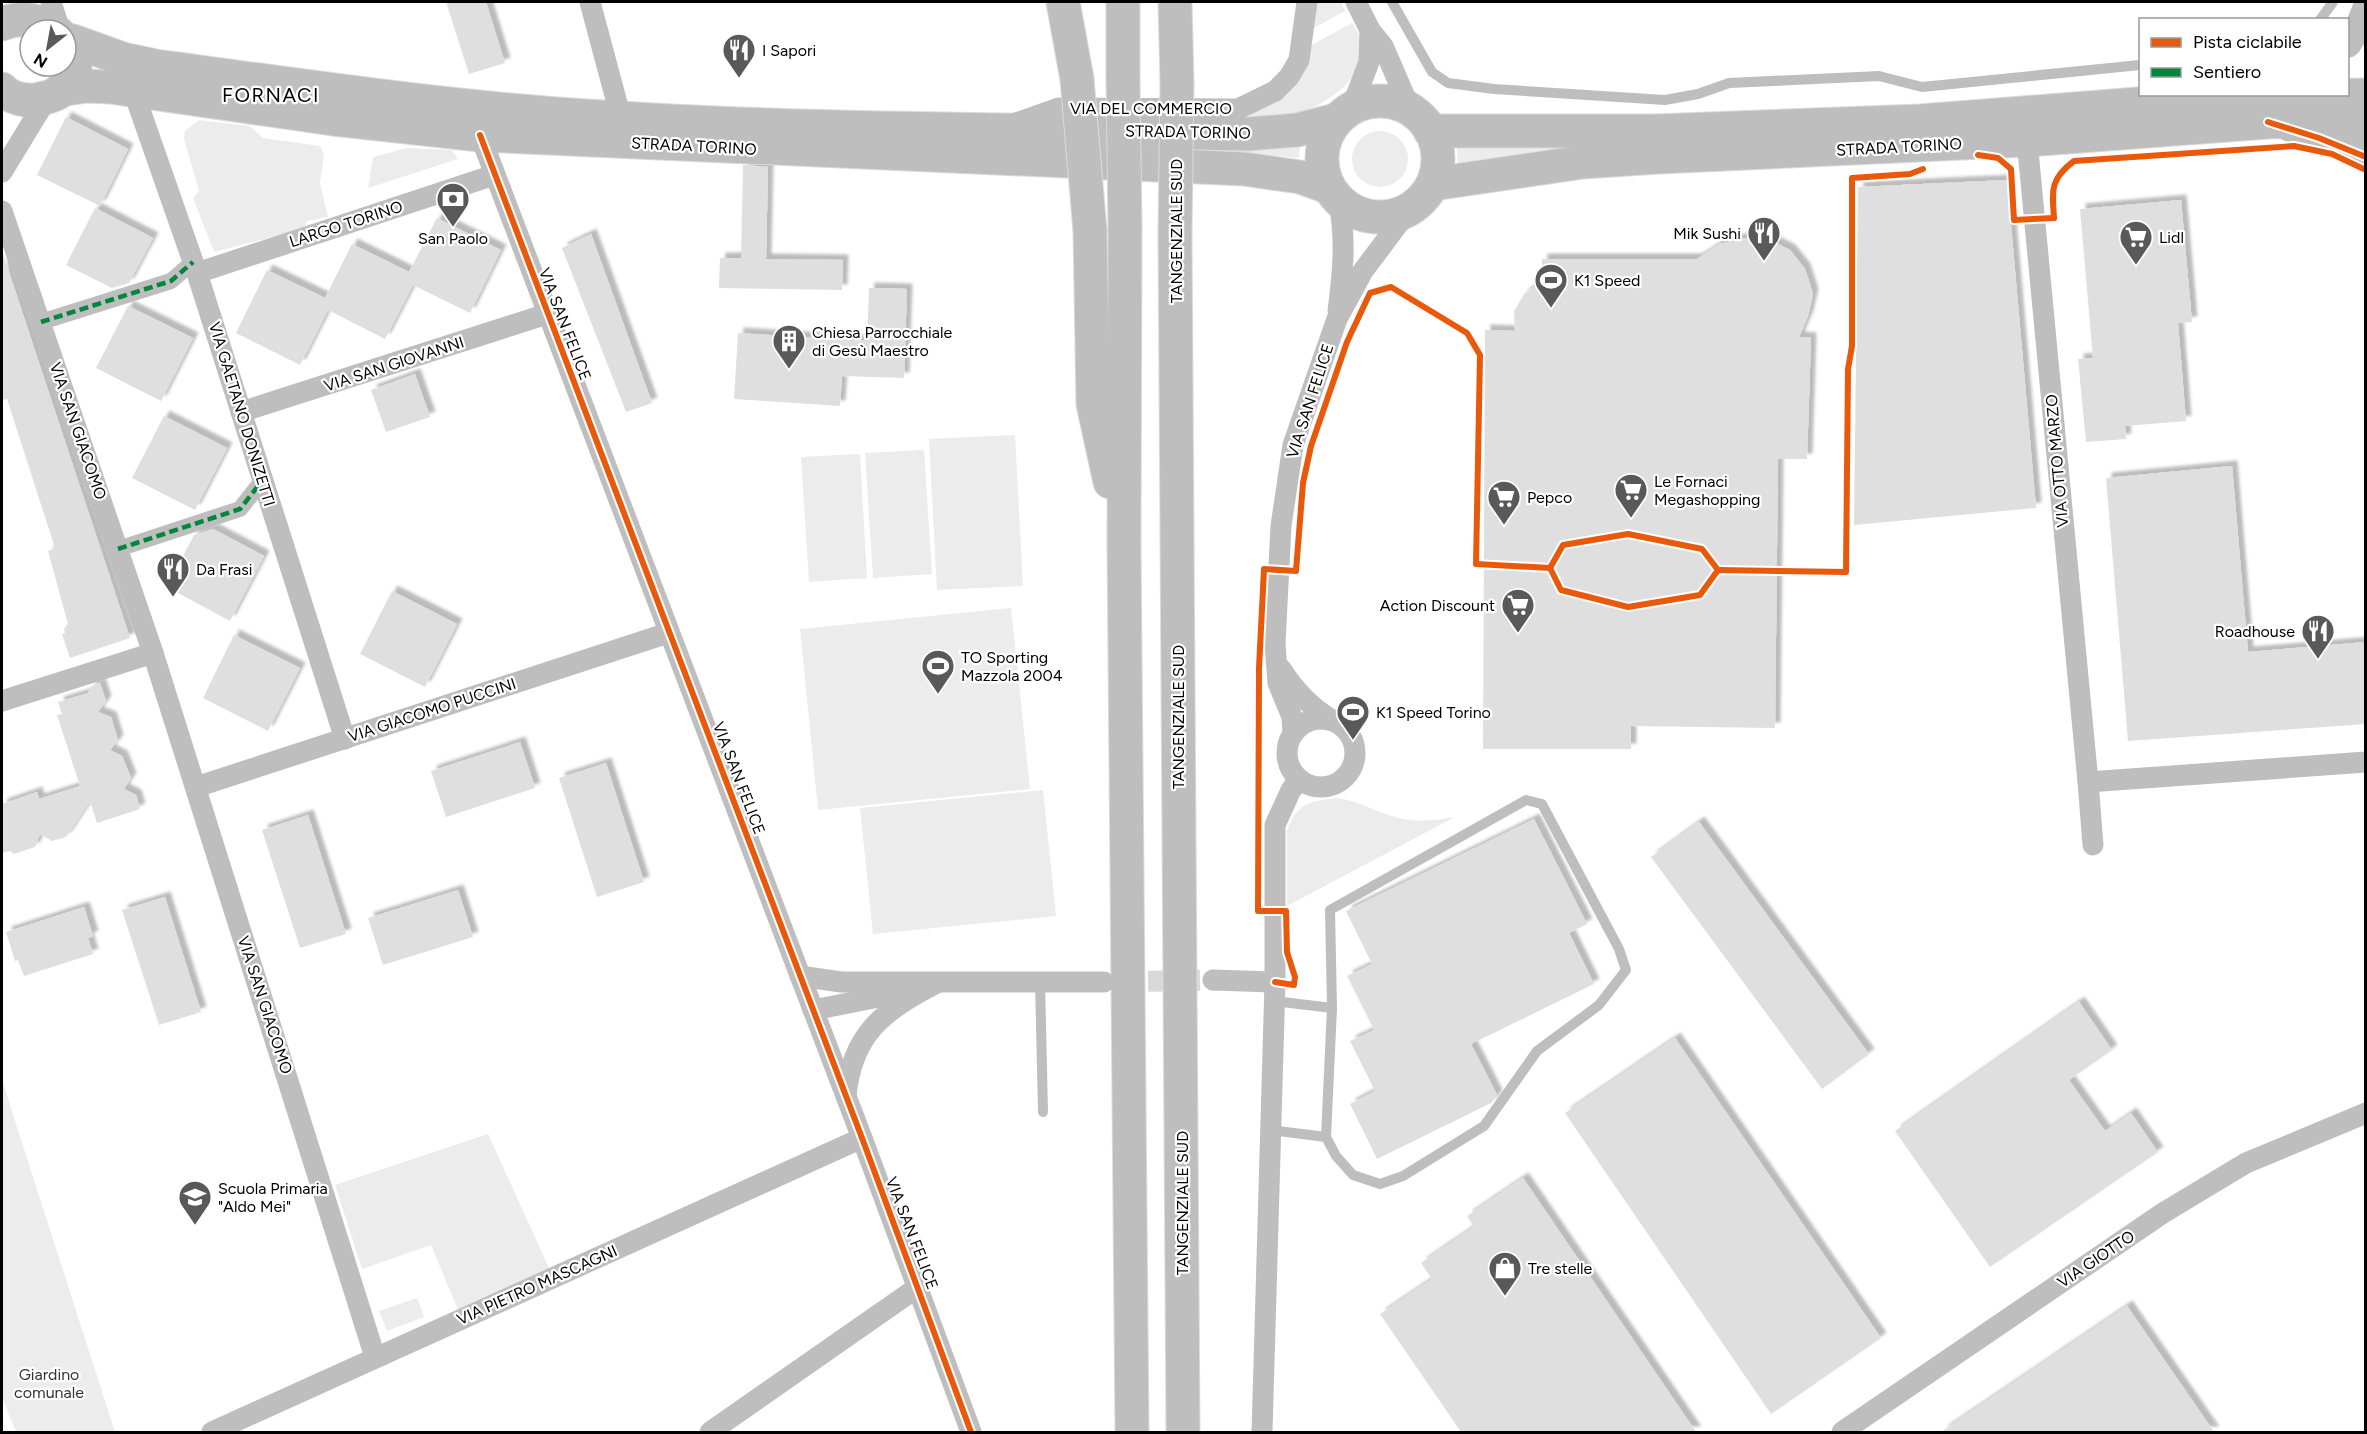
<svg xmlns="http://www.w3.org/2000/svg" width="2367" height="1434" viewBox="0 0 2367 1434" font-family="Figtree,sans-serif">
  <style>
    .green { fill: #ececec }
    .building { fill: #dfdfdf; filter: url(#shadow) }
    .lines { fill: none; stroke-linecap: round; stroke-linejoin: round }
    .minor-tunnel { stroke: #d9d9d9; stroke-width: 21; stroke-dasharray: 21 10; stroke-linecap: butt }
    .primary-casing { stroke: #dbdbdb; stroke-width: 35 }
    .motorway-casing { stroke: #dbdbdb; stroke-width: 35 }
    .service { stroke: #bebebe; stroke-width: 10 }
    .pedestrian { stroke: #bebebe; stroke-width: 16 }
    .minor { stroke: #bebebe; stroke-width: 21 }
    .tertiary { stroke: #bebebe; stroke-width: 27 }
    .primary { stroke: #bebebe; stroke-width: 33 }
    .motorway { stroke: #bebebe; stroke-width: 33 }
    .motorway-bridge-casing { stroke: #dbdbdb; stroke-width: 35; stroke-linecap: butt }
    .motorway-bridge { stroke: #bebebe; stroke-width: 33 }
    .quiet { stroke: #00873e; stroke-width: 4.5; stroke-dasharray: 9 4.5; stroke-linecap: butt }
    .cycleway-casing { stroke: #fff; stroke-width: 10 }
    .cycleway { stroke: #e8590c; stroke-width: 6 }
    .labels { text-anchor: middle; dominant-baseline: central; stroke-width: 4.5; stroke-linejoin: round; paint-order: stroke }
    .poi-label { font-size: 16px; fill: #000; stroke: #fff; text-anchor: start }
    .street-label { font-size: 16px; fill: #000; stroke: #fff }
    .park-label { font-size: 16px; fill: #333; stroke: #fff }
    .quarter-label { font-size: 20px; letter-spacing: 1.5px; fill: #000; stroke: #fff }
  </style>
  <defs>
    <filter id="shadow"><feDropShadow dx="5.5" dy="-5.5" stdDeviation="1.5" flood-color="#0004"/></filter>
  </defs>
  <rect width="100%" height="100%" fill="#fff"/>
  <g class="green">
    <path d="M1314,2H1341L1345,11L1310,30Z"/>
    <path d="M1352,23C1356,29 1361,37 1362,44C1367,82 1315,113 1283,117C1272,118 1261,116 1250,116L1248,114L1308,47Z"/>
    <path d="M199,120L250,126L263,138L320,146L324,155L320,183L328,217L307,221L304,229L214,252L193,198L199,191L184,139L185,131Z"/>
    <circle cx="1380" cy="159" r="28"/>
    <path d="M1825,137L1458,164L1456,141Z"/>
    <path d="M1300,143L1299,158L1236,152V145Z"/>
    <path d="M407,148L452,150L458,159L368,188L373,157Z"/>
    <path d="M1015,435L1023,586L937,590L929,439Z"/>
    <path d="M924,450L932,574L873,578L865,453Z"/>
    <path d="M860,454L867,578L809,582L801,457Z"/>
    <path d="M1011,608L1030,789L818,810L800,629Z"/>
    <path d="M1043,790L1056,916L873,934L860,808Z"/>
    <path d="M1337,798C1360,801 1377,813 1399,818C1418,823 1437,820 1455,817L1287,906V831C1298,801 1309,802 1337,798Z"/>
    <path d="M2,1079L15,1121L115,1432H16L2,1397Z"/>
    <path d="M488,1134L550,1270L458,1310L431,1245L362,1269L335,1185Z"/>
    <path d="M417,1298L424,1317L387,1331L379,1311Z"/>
  </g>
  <g class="building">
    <path d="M446,2H486L505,63L469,74Z"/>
    <path d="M66,117L128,149L100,206L37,175Z"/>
    <path d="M743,165L768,167L766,259L843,260L842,290L719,288L720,258H741Z"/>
    <path d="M2007,180L2036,508L1854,525L1858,187Z"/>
    <path d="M2181,200L2192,322L2178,323L2186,421L2125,426L2126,439L2086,442L2078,359L2093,358L2080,209Z"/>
    <path d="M95,208L153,238L129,283L112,288L66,265Z"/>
    <path d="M437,218L501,250L470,313L413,285L385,339L328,310L300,365L236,333L267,270L325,298L352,244L409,272Z"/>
    <path d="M591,234L652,403L626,412L562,248Z"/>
    <path d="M1743,238L1768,239L1790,250L1805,269L1813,294L1808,316L1799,337L1811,338L1807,459H1778L1775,728L1631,726V749H1483L1485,330L1515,331L1514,311L1525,293L1542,282V259H1697L1720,244Z"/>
    <path d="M2,251L130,638L70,658L62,634L65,633L64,629L68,624L48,551L55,548L7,399L2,400Z"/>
    <path d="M869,288L907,289L904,378L842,376L840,406L734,399L738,333L867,341Z"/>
    <path d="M128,306L193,338L161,401L96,368Z"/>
    <path d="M415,374L430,417L386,432L371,390Z"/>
    <path d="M164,416L227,448L195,510L132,478Z"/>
    <path d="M2232,466L2248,652L2366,642V724L2128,741L2106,478Z"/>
    <path d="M213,529L264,556L230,621L167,587L194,535Z"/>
    <path d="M392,591L457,624L425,687L360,654Z"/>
    <path d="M234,635L300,668L268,731L203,698Z"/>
    <path d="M100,683L106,701L98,712L111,717L118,740L110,750L122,756L131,778L124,789L136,795L140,809L97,823L90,801L66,837L52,841L40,834L35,847L14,854L10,851L2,853V804L37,792L39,799L80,786L57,715L62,714L58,702L88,693L92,686Z"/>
    <path d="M520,742L535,788L446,817L431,771Z"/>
    <path d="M606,763L644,882L597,897L559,778Z"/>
    <path d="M308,815L346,934L300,948L262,830Z"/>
    <path d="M1534,819L1587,924L1569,933L1594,984L1471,1044L1497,1095L1491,1103L1377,1159L1350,1104L1375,1091L1350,1041L1374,1030L1347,976L1372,964L1346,911Z"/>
    <path d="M1699,822L1869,1054L1822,1089L1651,857Z"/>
    <path d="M458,890L473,937L383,965L368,918Z"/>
    <path d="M165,897L201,1012L159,1025L122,910Z"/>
    <path d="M84,907L93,936L88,938L93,954L24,976L18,960L15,961L6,932Z"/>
    <path d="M2079,1002L2112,1050L2069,1080L2105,1131L2131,1113L2158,1152L1990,1267L1895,1131Z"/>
    <path d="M1675,1038L1881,1338L1771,1414L1565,1113Z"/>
    <path d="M1523,1178L1696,1432H1461L1380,1314L1432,1279L1421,1263L1474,1227L1467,1216Z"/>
    <path d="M2127,1306L2214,1432H1941Z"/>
  </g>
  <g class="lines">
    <path class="minor-tunnel" d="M1117,982L1213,980"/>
    <g class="primary-casing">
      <g id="primary">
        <path d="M2,24C60,0 112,85 40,99C27,102 11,99 2,89"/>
        <path d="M73,41L123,59L156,66C299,85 443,107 587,116C807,131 1028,129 1248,134L1297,130L1336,120"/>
        <path d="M60,90L86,86L110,87L333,119L480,135L1244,169L1300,177L1328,187"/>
        <circle cx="1380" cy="159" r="58"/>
        <path d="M1430,131H1655L1920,121L2150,103L2256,97L2366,95"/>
        <path d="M1433,184L1583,162L1659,157L2027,140L2268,122L2313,121L2366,128"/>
      </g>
    </g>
    <g class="motorway-casing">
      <g id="motorway">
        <path d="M1063,2L1077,79"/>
        <path d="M1123,2V80"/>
        <path d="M1175,2L1177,83"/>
        <path d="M1125,228L1124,544L1132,1432"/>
        <path d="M1090,231L1093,404L1110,482"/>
        <path d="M1175,234L1183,1432"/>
      </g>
    </g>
    <g class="service">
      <path d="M1392,2L1432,72L1448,83L1494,89L1665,100L1698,94L1729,83L1879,76L1922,87L2140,65"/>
      <path d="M2320,20L2333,2"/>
      <path d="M1040,982L1043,1112"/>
      <path d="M1274,1001L1332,1008"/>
      <path d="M1270,1130L1326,1137L1336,1156L1353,1175L1380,1184L1403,1176L1484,1126L1537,1051L1599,1005L1626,970L1619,949L1542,804L1526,800L1330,910L1332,1008L1326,1137"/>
    </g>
    <g class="pedestrian">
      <path d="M41,322L171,281L193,262"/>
      <path d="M118,549L240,509L262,481"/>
    </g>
    <g class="minor">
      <path d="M51,2L57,21"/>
      <path d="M590,2L621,118"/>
      <path d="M1356,2L1370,30L1383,46L1411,111"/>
      <path d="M133,90L197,273L345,739"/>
      <path d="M1351,109L1369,62L1370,30"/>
      <path d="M1016,123L1059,108L1238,109L1275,91L1289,77L1299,60L1307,2"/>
      <path d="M480,135L862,1138L971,1432"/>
      <path d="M2027,140L2088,782L2366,762"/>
      <path d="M2,172L47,98"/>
      <path d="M2,211L153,653L375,1357"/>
      <path d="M197,273L494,175"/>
      <path d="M1338,311C1343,273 1346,239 1339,202"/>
      <path d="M241,412L547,314"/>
      <path d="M1281,669C1295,691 1310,707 1332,720"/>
      <path d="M2,701L153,653"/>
      <circle cx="1321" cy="753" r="34"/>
      <path d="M1293,734L1292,717L1278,683L1275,643L1281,526L1293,445L1337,319L1363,271L1408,211"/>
      <path d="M2088,782L2093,845"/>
      <path d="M196,787L668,633"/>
      <path d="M800,976L841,982H1104"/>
      <path d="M1213,980L1275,982"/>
      <path d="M813,1010L909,991"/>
      <path d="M846,1096C852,1034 883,1011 935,984"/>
      <path d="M212,1432L862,1138"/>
      <path d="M710,1432L918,1287"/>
      <path d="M1262,1432L1275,982V825L1291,790L1300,780"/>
      <path d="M1842,1432L2163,1213L2246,1163L2366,1113"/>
    </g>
    <g class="tertiary">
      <path d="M2348,44L2358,28L2366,8"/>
      <path d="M2289,128L2366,157"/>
    </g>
    <use href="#primary" class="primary"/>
    <use href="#motorway" class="motorway"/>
    <g class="motorway-bridge-casing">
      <g id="motorway-bridge">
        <path d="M1077,79L1090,231"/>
        <path d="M1123,80L1125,228"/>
        <path d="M1175,234L1177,83"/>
      </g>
    </g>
    <use href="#motorway-bridge" class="motorway-bridge"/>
    <g class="quiet">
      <path d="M41,322L171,281L193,262"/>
      <path d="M118,549L240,509L262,481"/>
    </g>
    <g class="cycleway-casing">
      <g id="cycleway">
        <path d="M2268,122L2319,138L2366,157"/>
        <path d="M480,135L862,1138L971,1432"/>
        <path d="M1978,155L1998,158L2011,169L2014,220L2054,218C2052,190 2050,179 2074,161L2294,146L2332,154L2366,170"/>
        <path d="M1550,568L1563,545L1628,534L1702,549L1718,570"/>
        <path d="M1275,982L1294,985L1295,977L1287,952L1286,911H1258L1259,668L1264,569L1296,571L1303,483L1311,446L1347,342L1370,293L1391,287L1467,333L1480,355L1476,564L1550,568L1561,590L1628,607L1700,595L1718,570L1846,572L1848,369L1852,346V178L1910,174L1923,169"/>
      </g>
    </g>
    <use href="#cycleway" class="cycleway"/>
  </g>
  <defs>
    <g id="restaurant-pin" transform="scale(1.725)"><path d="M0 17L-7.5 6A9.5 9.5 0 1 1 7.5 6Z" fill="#595959" stroke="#fff"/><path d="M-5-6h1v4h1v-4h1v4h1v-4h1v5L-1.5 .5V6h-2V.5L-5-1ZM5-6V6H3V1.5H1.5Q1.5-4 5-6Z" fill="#fff"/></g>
    <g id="bank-pin" transform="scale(1.725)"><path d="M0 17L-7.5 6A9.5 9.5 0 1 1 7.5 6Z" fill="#595959" stroke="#fff"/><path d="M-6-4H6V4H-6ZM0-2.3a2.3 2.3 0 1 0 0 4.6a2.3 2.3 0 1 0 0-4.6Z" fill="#fff"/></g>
    <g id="supermarket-pin" transform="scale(1.725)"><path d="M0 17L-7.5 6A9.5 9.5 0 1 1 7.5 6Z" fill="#595959" stroke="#fff"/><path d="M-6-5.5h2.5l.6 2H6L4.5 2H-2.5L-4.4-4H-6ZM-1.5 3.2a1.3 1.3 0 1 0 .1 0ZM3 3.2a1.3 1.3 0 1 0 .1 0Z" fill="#fff"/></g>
    <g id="stadium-pin" transform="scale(1.725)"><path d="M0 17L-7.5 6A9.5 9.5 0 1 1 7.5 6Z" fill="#595959" stroke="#fff"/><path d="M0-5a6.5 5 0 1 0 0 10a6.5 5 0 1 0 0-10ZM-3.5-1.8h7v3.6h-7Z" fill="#fff"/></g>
    <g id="building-pin" transform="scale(1.725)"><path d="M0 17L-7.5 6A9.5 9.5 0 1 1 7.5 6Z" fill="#595959" stroke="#fff"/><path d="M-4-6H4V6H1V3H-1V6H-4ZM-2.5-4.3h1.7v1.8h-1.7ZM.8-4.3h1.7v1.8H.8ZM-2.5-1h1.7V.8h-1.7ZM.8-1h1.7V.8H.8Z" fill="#fff"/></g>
    <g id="school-pin" transform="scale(1.725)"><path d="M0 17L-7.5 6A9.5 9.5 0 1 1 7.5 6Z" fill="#595959" stroke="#fff"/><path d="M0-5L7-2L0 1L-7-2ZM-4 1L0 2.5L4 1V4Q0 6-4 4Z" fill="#fff"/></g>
    <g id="shop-pin" transform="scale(1.725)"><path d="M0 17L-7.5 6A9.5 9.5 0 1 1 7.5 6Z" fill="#595959" stroke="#fff"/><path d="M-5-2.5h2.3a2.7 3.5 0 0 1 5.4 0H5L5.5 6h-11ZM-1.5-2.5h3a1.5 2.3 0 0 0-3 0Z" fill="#fff"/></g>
  </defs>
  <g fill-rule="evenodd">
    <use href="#restaurant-pin" x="739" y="50"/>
    <use href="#bank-pin" x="453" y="199"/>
    <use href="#restaurant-pin" x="1764" y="233"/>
    <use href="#supermarket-pin" x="2136" y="237"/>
    <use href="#stadium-pin" x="1551" y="280"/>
    <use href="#building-pin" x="789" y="341"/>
    <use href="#supermarket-pin" x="1631" y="490"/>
    <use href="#supermarket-pin" x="1504" y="497"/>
    <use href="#restaurant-pin" x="173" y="569"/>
    <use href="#supermarket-pin" x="1518" y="605"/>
    <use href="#restaurant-pin" x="2318" y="631"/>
    <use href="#stadium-pin" x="938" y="666"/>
    <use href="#stadium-pin" x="1353" y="712"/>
    <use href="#school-pin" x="195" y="1197"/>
    <use href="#shop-pin" x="1505" y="1268"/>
  </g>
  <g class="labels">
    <g class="poi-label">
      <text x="762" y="50">I Sapori</text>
      <text x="1741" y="233" text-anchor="end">Mik Sushi</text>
      <text x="2159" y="237">Lidl</text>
      <text x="453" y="238" text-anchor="middle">San Paolo</text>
      <text x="1574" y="280">K1 Speed</text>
      <text x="812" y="332">Chiesa Parrocchiale<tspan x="812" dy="18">di Gesù Maestro</tspan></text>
      <text x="1654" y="481">Le Fornaci<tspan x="1654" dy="18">Megashopping</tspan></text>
      <text x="1527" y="497">Pepco</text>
      <text x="196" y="569">Da Frasi</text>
      <text x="1495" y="605" text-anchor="end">Action Discount</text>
      <text x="2295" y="631" text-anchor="end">Roadhouse</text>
      <text x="961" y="657">TO Sporting<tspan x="961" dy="18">Mazzola 2004</tspan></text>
      <text x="1376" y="712">K1 Speed Torino</text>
      <text x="218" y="1188">Scuola Primaria<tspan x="218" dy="18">"Aldo Mei"</tspan></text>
      <text x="1528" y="1268">Tre stelle</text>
    </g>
    <g class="street-label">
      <text x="1151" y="108">VIA DEL COMMERCIO</text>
      <text transform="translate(1188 132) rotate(1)">STRADA TORINO</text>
      <text transform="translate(694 146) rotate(3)">STRADA TORINO</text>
      <text transform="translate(1899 147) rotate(-3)">STRADA TORINO</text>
      <text transform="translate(346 224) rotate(-18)">LARGO TORINO</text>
      <text transform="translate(1176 231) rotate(-90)">TANGENZIALE SUD</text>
      <text transform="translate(565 324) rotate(69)">VIA SAN FELICE</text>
      <text transform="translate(394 364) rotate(-18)">VIA SAN GIOVANNI</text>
      <text transform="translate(1310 401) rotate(-72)">VIA SAN FELICE</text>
      <text transform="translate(242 414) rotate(73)">VIA GAETANO DONIZETTI</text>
      <text transform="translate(78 431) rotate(71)">VIA SAN GIACOMO</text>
      <text transform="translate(2057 461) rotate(-95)">VIA OTTO MARZO</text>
      <text transform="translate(432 710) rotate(-18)">VIA GIACOMO PUCCINI</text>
      <text transform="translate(1178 717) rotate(-90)">TANGENZIALE SUD</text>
      <text transform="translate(739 778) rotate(69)">VIA SAN FELICE</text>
      <text transform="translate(265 1005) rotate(72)">VIA SAN GIACOMO</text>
      <text transform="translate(1182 1203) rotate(-90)">TANGENZIALE SUD</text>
      <text transform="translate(912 1233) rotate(69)">VIA SAN FELICE</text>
      <text transform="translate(2096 1259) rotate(-34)">VIA GIOTTO</text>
      <text transform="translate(537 1285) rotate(-24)">VIA PIETRO MASCAGNI</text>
    </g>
    <g class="park-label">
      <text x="49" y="1374">Giardino<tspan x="49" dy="18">comunale</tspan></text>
    </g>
    <g class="quarter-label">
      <text x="271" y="95">FORNACI</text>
    </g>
  </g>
  <rect width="2367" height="1434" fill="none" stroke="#000000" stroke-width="6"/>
  <rect x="2139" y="18" width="210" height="78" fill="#ffffff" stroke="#999999" stroke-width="1.5"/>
  <rect x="2151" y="38" width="30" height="9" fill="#e8590c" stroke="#999999" stroke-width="1.5"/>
  <text x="2193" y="48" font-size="18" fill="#000000">Pista ciclabile</text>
  <rect x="2151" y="68" width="30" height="9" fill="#00873e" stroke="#999999" stroke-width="1.5"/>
  <text x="2193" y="78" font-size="18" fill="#000000">Sentiero</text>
  <g transform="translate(48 48) rotate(211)"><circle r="28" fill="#ffffff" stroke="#999999" stroke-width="1.5"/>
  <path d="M0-4.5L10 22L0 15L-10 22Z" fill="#595959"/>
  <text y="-9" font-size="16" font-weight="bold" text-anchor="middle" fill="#000000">N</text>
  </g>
</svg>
